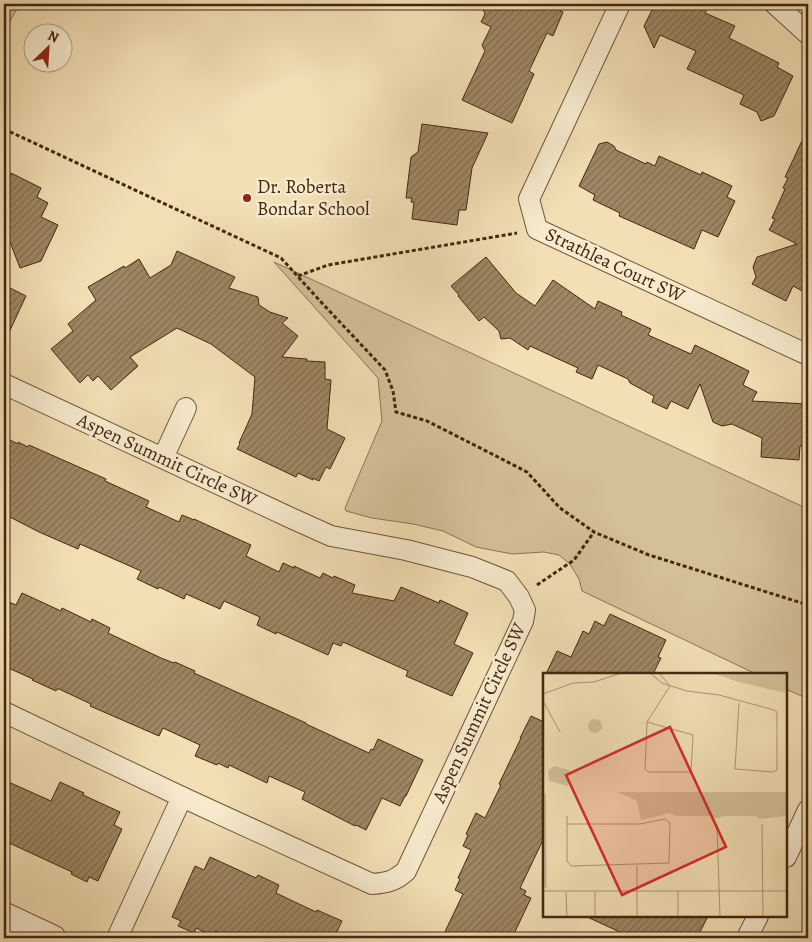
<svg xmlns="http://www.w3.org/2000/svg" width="812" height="942" viewBox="0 0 812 942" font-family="Alegreya,serif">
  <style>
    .park { fill: #d4c098; stroke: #8c7453 }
    .building { fill: url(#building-hatch); stroke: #43270e }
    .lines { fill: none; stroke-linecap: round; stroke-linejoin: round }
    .minor-casing { stroke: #6f5538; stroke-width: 22 }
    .tertiary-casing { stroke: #6f5538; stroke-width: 27 }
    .path { stroke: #43270e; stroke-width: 3; stroke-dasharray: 4 2.5; stroke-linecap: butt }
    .minor { stroke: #f7eace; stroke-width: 20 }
    .tertiary { stroke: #f7eace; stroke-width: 25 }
    .poi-dot { fill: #8f2418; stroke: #f7eace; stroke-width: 2 }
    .labels { text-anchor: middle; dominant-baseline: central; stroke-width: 5; stroke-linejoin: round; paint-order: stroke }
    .poi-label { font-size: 19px; fill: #43270e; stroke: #f7eace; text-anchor: start }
    .street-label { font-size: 19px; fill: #43270e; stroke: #f7eace }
    .inset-road { fill: none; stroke: #ac9572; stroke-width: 1 }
    .view { fill: #d62828; fill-opacity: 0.15; stroke: #d62828; stroke-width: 2.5 }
    .inset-edge { fill: none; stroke: #43270e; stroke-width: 2.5 }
  </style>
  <defs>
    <pattern id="building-hatch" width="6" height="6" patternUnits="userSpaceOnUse" patternTransform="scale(1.25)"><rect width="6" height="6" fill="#9e8764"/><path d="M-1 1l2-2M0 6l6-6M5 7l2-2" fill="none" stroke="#826e51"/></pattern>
  </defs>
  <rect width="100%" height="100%" fill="#f2dfb4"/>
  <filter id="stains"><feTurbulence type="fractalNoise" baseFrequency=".004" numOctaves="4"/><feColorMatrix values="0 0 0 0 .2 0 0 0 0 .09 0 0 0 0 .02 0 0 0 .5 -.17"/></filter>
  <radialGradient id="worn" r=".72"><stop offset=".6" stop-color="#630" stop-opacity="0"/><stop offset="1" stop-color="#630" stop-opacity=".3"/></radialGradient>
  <g class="park">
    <path d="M4,4H20L4,31Z"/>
    <path d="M274,262L808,509V699L786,689V674H756L582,591L579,579L570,564L559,555L544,552L512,554L476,547L443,531L413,524L372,518L346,511L345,508L382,421L378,378Z"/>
  </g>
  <g class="building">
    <path d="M481,4H564L560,11L563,12L553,36L547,33L529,71L534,74L512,123L462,100L485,51L482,45L491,27L481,22L485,14Z"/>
    <path d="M655,4H710L705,13L735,26L729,38L779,63L777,67L793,76L774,116L761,121L757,112L740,104L744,95L687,69L696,51L660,35L654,48L644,26Z"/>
    <path d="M422,124L488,133L472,168L466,210H459L457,225L412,219L414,202H411L412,198H406L411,157L418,152Z"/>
    <path d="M808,128V294L793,286L786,301L752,284L756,277L753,267L757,257L797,244L769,230L775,219L772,218L785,189L783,188L788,178L785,177Z"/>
    <path d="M607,142L614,146L616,150L646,164L647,162L655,166L659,156L701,175L702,172L732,186L727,197L735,201L718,237L702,230L694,249L619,216L620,213L593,200L595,195L579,186L599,144Z"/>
    <path d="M4,171L11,175V173L41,188L37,197L48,203L41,217L58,225L41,261L20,268L7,234L4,233Z"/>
    <path d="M177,251L235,277L229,288L258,297L259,305L270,312L288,318L282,323L298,336L282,357L307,359V361L325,362V379L331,380L327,429L345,438L330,469L326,467L319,481L313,478V480L298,473L296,477L237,449L240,444L239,443L252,414L255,377L211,344L177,328L130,357L138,366L111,390L98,376L93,381L88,375L80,383L51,349L73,331L68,324L96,300L88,287L124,266L125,268L139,259L150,278L171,265Z"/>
    <path d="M486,257L516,293L535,306L553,280L595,309L598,301L622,312L621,315L651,329L648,335L691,354L695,345L749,371L743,385L757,392L752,401L807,404L804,446H800L799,460L761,457L762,438L732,424L722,426L713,422L700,384L688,409L671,401L667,409L652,402L654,396L630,383L628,379L598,365L592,379L576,372L578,368L530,346L528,350L510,338L501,339L499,331L484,317L479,321L458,296L459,295L451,286Z"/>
    <path d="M4,285L26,296L4,343Z"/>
    <path d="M4,437L18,444V442L28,447L29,445L106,479L105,481L149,501L146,507L179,522L182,515L194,520V519L251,545L246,556L279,572L283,563L294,568V566L320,578L323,573L333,578L334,576L355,585L352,593L394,601L401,587L439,603L440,600L468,613L454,644L473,653L452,696L406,676L408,671L343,642L341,646L333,643L328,655L277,632L276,634L257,625L260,617L224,601L220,609L186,594L184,599L159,587L158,589L137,579L141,571L80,544L78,549L39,532L4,514Z"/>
    <path d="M22,593L61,611L62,608L91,622L92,619L110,628L108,633L161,658L174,663L175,662L195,671L194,673L306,723V724L369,753L371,749L373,750L378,739L423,760L406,796H405L400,806L382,798L366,830L356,825L355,826L302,799L305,792L269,776L267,783L229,765L228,768L218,763L217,765L195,756L200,745L163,728L159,736L90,706L91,704L59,689H57L56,691L32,680L33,679L4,666V600L16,605Z"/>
    <path d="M610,614L666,640L658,657L661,658L653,674H546L557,651L571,657L583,631L589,634L595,621L604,626Z"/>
    <path d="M531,716L544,722V838L520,888L526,891L524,895L531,898L512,938H442L463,894L455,890L460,879L458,878L471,850L463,846L468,835L466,834L476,813L485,818L501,785L499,784L521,738H520Z"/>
    <path d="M4,780L51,801L60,782L84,793L83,795L120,812L114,825L122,829L98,881L89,877L87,882L71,874L72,872L7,842L10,837L4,834Z"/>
    <path d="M210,857L256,878L258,875L279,885L276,893L316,912L317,910L342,921L334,938H232L215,931L213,936L196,928L194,933L178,926L181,921L172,917L195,866L204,870Z"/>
    <path d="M585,916H708L697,938H633Z"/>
  </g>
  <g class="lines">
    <g class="minor-casing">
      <g id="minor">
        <path d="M620,4L529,199L537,229L808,355"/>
        <path d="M775,4L808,34"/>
        <path d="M4,384L291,518L331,536L406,550L472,567L507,581L519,597L525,610L523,621L406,871C395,881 387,883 372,884L182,797L4,712"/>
        <path d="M163,458L186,408"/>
        <path d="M786,857L808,810"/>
        <path d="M117,938L182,797"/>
        <path d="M747,938L758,916"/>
      </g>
    </g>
    <g class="tertiary-casing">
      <path id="tertiary" d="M4,915L53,938"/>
    </g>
    <g class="path">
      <path d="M4,129L281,258L321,302L385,370L393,391L396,412L427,421L492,454L527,472L560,508L594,532L649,555L808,605"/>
      <path d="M298,276L328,265L517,233"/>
      <path d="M537,585L574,560L594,532"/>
    </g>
    <use href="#minor" class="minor"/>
    <use href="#tertiary" class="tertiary"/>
  </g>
  <circle class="poi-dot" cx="247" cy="198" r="5"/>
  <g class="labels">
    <g class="poi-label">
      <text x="257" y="187">Dr. Roberta<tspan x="257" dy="22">Bondar School</tspan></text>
    </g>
    <g class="street-label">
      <text transform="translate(615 265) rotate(25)">Strathlea Court SW</text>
      <text transform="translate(167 460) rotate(25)">Aspen Summit Circle SW</text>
      <text transform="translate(479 713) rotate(-65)">Aspen Summit Circle SW</text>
    </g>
  </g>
  <g transform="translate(543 673)">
    <rect width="244" height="244" fill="#f2dfb4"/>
    <path d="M170,0H244V20L195,9ZM0,120H3L4,215L0,214Z" fill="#d4c098"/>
    <path d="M45 53a7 7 0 1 1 14 0a7 7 0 1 1-14 0ZM11,93L26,97L25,113L6,108L5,98ZM74,119H244V171L243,143L216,146L213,143H181L172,146L169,143H133L127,140L98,147L94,128Z" fill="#d4c098"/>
    <path class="inset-road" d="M107,0L119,10L144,18L176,22L231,37L234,39V97L230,99L192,96L196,30M116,0L127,13M0,21L30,10L51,9L78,0M0,28L17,59M104,49L150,62L148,99H105L102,96L104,49L127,13M24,151H97L122,146L127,150L126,190L28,193L24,188V143M219,151L220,244M174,152L177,244M94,193V244M0,218H244M135,218V244M23,219L24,244M52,219V244"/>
    <path class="view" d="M127,54L183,174L79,222L23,102Z"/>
    <rect width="244" height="244" class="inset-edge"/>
  </g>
  <rect width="812" height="942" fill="none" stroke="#f2dfb4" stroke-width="20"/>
  <rect x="5" y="5" width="802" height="932" fill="none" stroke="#43270e" stroke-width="2.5"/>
  <rect x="10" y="10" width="792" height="922" fill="none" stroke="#43270e"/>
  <g transform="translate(48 48) rotate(25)"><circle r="24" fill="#f7eace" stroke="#af9c81"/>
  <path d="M0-4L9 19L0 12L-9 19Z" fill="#8f2418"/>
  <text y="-8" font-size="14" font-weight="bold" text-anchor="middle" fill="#43270e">N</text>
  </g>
  <rect width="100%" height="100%" filter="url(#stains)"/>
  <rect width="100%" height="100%" fill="url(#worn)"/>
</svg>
